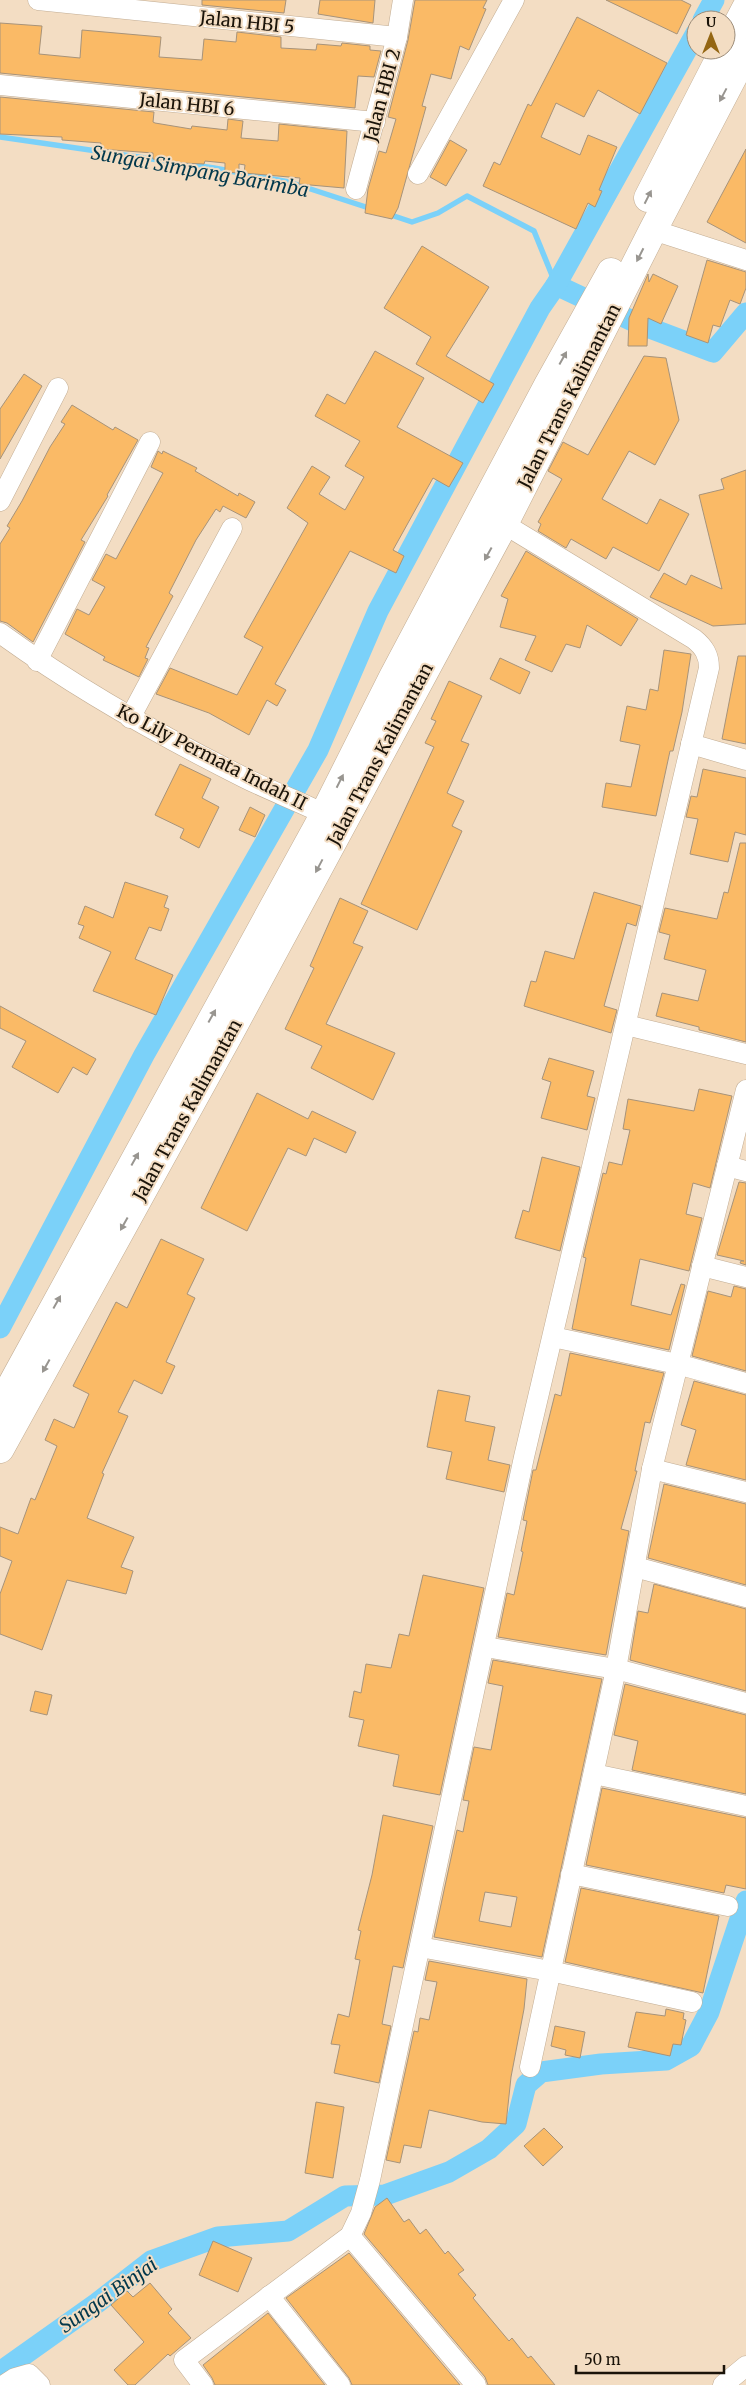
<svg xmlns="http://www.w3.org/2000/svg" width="746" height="2385" viewBox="0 0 746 2385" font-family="Merriweather,serif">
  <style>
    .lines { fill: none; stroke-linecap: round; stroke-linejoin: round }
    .stream { stroke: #7bd1f9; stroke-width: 5.5 }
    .canal { stroke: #7bd1f9; stroke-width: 21 }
    .building { fill: #faba66; stroke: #a7937a; fill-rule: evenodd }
    .minor-casing { stroke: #c2ad94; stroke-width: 21 }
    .trunk-casing { stroke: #c2ad94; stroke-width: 29 }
    .minor { stroke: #fff; stroke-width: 20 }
    .trunk { stroke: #fff; stroke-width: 28 }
    .oneway { fill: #989590 }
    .labels { text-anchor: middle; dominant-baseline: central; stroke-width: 4; stroke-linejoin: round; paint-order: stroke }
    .street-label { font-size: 18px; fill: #1a1309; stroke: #f3ddc3 }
    .water-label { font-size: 19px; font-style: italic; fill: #02384c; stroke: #f3ddc3 }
  </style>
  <rect width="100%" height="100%" fill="#f3ddc3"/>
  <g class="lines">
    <g class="stream">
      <path d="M0,137L214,168L289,182L372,209"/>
      <path d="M388,214L412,222L438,213L467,196L534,231L556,285"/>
    </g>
    <g class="canal">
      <path d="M703,20L714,0"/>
      <path d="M556,285L639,324L713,352L746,313"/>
      <path d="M0,1328L144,1055L318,750L378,611L540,308L556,285L696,33"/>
      <path d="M0,2372L97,2303L151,2261L218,2237L288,2231L345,2196L385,2195L449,2172L489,2149L516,2124L526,2085L541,2072L601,2064L666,2060L691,2046L709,2012L746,1901"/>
    </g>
  </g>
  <g class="building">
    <path d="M202,0H286L284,13L202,5Z"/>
    <path d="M320,0H375L373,23L318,14Z"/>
    <path d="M415,0H487L483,8L486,9L469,50L460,46L451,79L431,74L422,106L426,107L398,208L392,219L365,213L368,189L379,151L386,153L396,119L388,117L408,40Z"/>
    <path d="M606,0H681L691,5L677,34Z"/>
    <path d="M577,17L667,63L640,114L598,90L584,117L556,103L541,137L580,155L588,135L617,147L599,190L602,191L595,207L588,203L576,229L483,186L494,162L500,165L528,104L531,106Z"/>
    <path d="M0,23L42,26L39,54L80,58L82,30L161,37L159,57L202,60L204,39L236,42L237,32L281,37V48L316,50L317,44L341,46L342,43L370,46V50L381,51L374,77L358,76L355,108L0,73Z"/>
    <path d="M0,97L154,112L153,122L155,123L191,129L192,126L227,130L228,119L243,121L241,138L278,141L279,124L347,131L344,188L299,184L300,178L244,173L245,165L239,164V173L225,172V163L205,161L204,164L182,163L153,159V153L100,149L101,143L62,140V137L0,134Z"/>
    <path d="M450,140L467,150L446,186L430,177Z"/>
    <path d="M746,149V243L707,222Z"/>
    <path d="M422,246L489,287L446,356L494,384L483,403L416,364L431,337L384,308Z"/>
    <path d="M707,260L746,272V288L740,304L730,300L720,327L713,325L708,343L686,335Z"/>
    <path d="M648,274L649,282L653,274L678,286L661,324L648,318L647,346H628L629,318Z"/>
    <path d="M375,351L424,378L397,427L463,463L449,487L433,478L393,550L404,556L396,573L350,551L275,684L286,690L277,706L267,700L249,735L209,713L156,694L170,668L237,695L263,647L244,637L308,523L287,508L312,466L330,477L319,494L345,510L364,477L345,466L360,441L315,416L327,394L345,404Z"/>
    <path d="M644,356L666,358L679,420L655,465L629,451L602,499L647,524L660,499L689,514L659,571L613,547L606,559L571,539L566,548L538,531L541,524L538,522L562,479L548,471L563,442L588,455Z"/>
    <path d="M24,374L42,386L0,459V409Z"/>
    <path d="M72,405L113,430L115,427L138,440L107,495L108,496L81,540L85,542L33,642L7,623L0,621V544L10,528L7,526L22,501L50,447L65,424L61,422Z"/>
    <path d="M158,451L162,454L163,451L197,468L195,471L238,496L239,493L255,502L246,518L223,506L220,512L216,509L196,540L169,593L173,596L146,647L149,648L145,658L148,659L139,677L103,660L105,657L65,634L77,609L89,615L105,587L92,580L106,554L116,559L163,473L151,467Z"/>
    <path d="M746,470V624L713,626L650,597L664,573L686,585L691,575L722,589L699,495L724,489L721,479Z"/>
    <path d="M526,551L638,619L621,646L587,625L580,648L566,644L552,672L525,660L536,636L500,627L508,599L501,596Z"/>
    <path d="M664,650L691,654L682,712L673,751H670L656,816L602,807L606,783L631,787L640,745L620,741L627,706L646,710L650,689L658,691Z"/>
    <path d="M738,656H746V744L722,739Z"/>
    <path d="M500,658L530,672L520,694L490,679Z"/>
    <path d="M449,681L482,696L461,741L469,744L447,793L464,801L452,826L462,831L417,930L361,904L434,747L425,743L436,721L431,719Z"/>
    <path d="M180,764L211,779L202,798L219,807L199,848L180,838L184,829L155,815Z"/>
    <path d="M703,769L746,778V835L735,832L728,862L690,854L698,819L686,817L691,796L697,797Z"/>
    <path d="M250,807L265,815L255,837L239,830Z"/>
    <path d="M740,843H746V1042L699,1030V1027L656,1016L662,993L698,1001L706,970L664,959L670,935L659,932L665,908L717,919L724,892L728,893Z"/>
    <path d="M125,882L168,896L164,907L169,909L161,931L149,927L135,959L173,975L156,1015L93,991L111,952L79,938L84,926L78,924L85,906L113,918Z"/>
    <path d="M594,892L641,906L636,926L627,923L604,1006L617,1010L611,1033L524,1006L531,981L536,982L545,951L574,959Z"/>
    <path d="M340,898L368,911L353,943L363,947L326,1024L395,1053L373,1100L311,1068L322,1046L285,1029L314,968L310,966Z"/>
    <path d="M0,1006L96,1059L87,1075L73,1067L58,1093L12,1067L26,1041L0,1028Z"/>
    <path d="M549,1058L594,1071L587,1096L595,1098L587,1130L541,1118L551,1082L542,1079Z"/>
    <path d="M699,1089L732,1096L710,1188L693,1183L686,1214L702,1218L689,1271L640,1259L631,1305L671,1315L681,1284L685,1285L669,1350L572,1329L586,1258L583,1257L603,1173L606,1174L609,1162L622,1165L630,1130L623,1129L628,1099L694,1111Z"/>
    <path d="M257,1093L308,1119L312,1111L356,1132L346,1153L314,1138L306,1156L288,1148L247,1231L201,1208Z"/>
    <path d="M542,1157L580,1167L560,1251L515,1238L523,1210L529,1212Z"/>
    <path d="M739,1182L746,1183V1265L740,1263L741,1261H744L717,1255Z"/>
    <path d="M161,1239L204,1259L187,1294L195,1298L166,1362L175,1366L162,1394L134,1380L118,1412L128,1416L102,1473L104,1474L87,1518L134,1537L121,1567L133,1571L126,1594L67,1580L42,1650L0,1634V1594L12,1561L0,1556V1527L18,1534L31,1498L35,1500L57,1446L45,1440L54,1419L74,1428L89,1394L73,1386L116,1302L127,1308Z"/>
    <path d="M734,1286L746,1289V1371L692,1356L708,1291L731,1297Z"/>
    <path d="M570,1353L664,1373L650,1423L645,1422L635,1471H637L621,1529L629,1531L606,1655L498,1637L507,1593L514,1595L523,1552L521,1551L527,1521L523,1520L533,1470H536L555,1394L561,1396Z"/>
    <path d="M694,1381L746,1395V1480L686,1465L696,1430L681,1425Z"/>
    <path d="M438,1390L470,1396L465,1421L495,1427L488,1460L510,1465L504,1492L446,1479L452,1452L427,1447Z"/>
    <path d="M664,1484L746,1504V1585L648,1558Z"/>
    <path d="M423,1575L484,1588L440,1795L393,1786L399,1755L358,1746L364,1720L349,1717L354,1691L361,1693L366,1664L391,1668L399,1634L409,1636Z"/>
    <path d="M654,1584L746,1609V1691L630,1660L638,1611L648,1613Z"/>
    <path d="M493,1660L602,1679L542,1957L434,1937L457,1830L463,1832L469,1801L463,1800L474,1747L491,1750L503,1686L488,1683ZM485,1892L517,1897L511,1927L479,1921Z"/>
    <path d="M625,1684L746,1715V1794L632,1770L638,1741L614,1735Z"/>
    <path d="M35,1691L52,1695L47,1715L30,1711Z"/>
    <path d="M602,1788L746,1818V1889L726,1885L724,1893L586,1865Z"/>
    <path d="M383,1815L433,1826L403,1968L393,1966L382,2024L391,2026L379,2083L334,2073L340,2045L331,2044L338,2014L349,2017L360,1960L355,1959L361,1931L358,1930L372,1875Z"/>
    <path d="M581,1888L719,1916L703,1993L565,1962Z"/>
    <path d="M429,1961L527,1979L524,2009L511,2077L506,2124L482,2122L429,2110L421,2148L404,2145L400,2163L386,2160L414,2031L418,2032L420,2018L429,2020L437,1982L425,1980Z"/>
    <path d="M666,2009L684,2013L683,2019L686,2020L681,2045L673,2044L670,2056L628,2047L636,2012L665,2016Z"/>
    <path d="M555,2026L585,2032L580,2058L565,2055L566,2050L551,2046Z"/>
    <path d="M316,2102L344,2107L333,2178L305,2173Z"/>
    <path d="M544,2128L563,2147L543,2166L524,2146Z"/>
    <path d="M387,2198L404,2222L409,2219L420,2234L426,2229L445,2254L448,2251L464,2270L458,2274L476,2295L473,2298L509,2341L512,2338L528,2358L531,2356L555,2385H488L485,2377L364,2234L375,2207Z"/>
    <path d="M213,2241L252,2258L238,2292L199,2275Z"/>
    <path d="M349,2253L460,2385H352L349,2378L286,2298Z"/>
    <path d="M150,2283L172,2309L168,2313L191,2338L170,2356L168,2354L135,2385H128L114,2370L144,2342L111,2305L127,2291L133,2297Z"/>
    <path d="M268,2313L325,2385H215L212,2378L203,2365Z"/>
  </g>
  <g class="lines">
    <g class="minor-casing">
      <g id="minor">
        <path d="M38,0L397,37"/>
        <path d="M0,85L375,122"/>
        <path d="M418,174L514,0"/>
        <path d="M356,189L397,37L403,0"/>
        <path d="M653,230L746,260"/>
        <path d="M0,501L58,388"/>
        <path d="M0,633C77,689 159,735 245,778C271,791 298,801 324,814"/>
        <path d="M37,661L150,442"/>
        <path d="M130,718L232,528"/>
        <path d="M691,744L746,760"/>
        <path d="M626,1025L746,1054"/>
        <path d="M727,1166L746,1171"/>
        <path d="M702,1266L746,1277"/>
        <path d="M553,1337L677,1364L746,1383"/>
        <path d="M652,1469L746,1492"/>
        <path d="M635,1567L746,1597"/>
        <path d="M485,1647L616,1669L746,1703"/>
        <path d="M594,1774L746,1806"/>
        <path d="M571,1874L728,1906"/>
        <path d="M420,1947L550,1971L692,2002"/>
        <path d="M530,2067L616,1669L652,1469L746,1090"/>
        <path d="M350,2236L476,2385"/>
        <path d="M269,2296L340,2385"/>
        <path d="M4,2385L15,2378L29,2374L40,2385"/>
        <path d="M203,2385L184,2360L350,2236L361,2213L370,2180L524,1457L709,668C709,655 704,647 694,639L504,524"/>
        <path d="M723,2385L746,2366"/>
      </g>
    </g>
    <g class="trunk-casing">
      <g id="trunk">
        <path d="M726,46L746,8"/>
        <path d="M648,198L724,50"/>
        <path d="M0,1406L318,826L393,677L548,385L611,272"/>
        <path d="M0,1449L228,1036L504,524L653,230L746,52"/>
      </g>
    </g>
    <use href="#minor" class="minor"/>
    <use href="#trunk" class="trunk"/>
  </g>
  <defs><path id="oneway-solid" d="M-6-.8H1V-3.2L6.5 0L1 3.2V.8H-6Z" transform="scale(1.25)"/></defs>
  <g class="oneway">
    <use href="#oneway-solid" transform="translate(723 95) rotate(118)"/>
    <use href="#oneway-solid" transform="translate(648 197) rotate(-63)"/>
    <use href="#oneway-solid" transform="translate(640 255) rotate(117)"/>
    <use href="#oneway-solid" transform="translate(563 358) rotate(-61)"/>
    <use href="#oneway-solid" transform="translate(488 554) rotate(119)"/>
    <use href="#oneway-solid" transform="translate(340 781) rotate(-63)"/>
    <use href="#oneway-solid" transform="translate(319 866) rotate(118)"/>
    <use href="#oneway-solid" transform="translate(212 1016) rotate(-61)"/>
    <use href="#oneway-solid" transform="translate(135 1159) rotate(-61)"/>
    <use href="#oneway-solid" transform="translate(124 1224) rotate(119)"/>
    <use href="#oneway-solid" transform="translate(57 1302) rotate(-61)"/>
    <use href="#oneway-solid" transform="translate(46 1366) rotate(119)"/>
  </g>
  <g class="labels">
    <g class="street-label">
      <text transform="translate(247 22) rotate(6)">Jalan HBI 5</text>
      <text transform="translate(382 95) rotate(-75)">Jalan HBI 2</text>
      <text transform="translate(187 104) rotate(6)">Jalan HBI 6</text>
      <text transform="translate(569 396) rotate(-63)">Jalan Trans Kalimantan</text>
      <text transform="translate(380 754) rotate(-62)">Jalan Trans Kalimantan</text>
      <text transform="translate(212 757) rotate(27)">Ko Lily Permata Indah II</text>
      <text transform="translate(187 1110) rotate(-61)">Jalan Trans Kalimantan</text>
    </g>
    <g class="water-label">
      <text transform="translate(200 171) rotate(10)">Sungai Simpang Barimba</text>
      <text transform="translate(108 2295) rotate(-35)">Sungai Binjai</text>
    </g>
  </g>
  <g transform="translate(711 35)"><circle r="24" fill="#f3ddc3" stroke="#9c8c79"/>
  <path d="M0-4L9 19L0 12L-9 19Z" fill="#946613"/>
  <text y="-8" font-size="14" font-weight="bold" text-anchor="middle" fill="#1a1309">U</text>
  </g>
  <path d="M576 2365v8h148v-8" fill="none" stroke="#1a1309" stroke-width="2.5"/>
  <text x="584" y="2365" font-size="15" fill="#1a1309" stroke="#f3ddc3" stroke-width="4" paint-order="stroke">50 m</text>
</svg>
